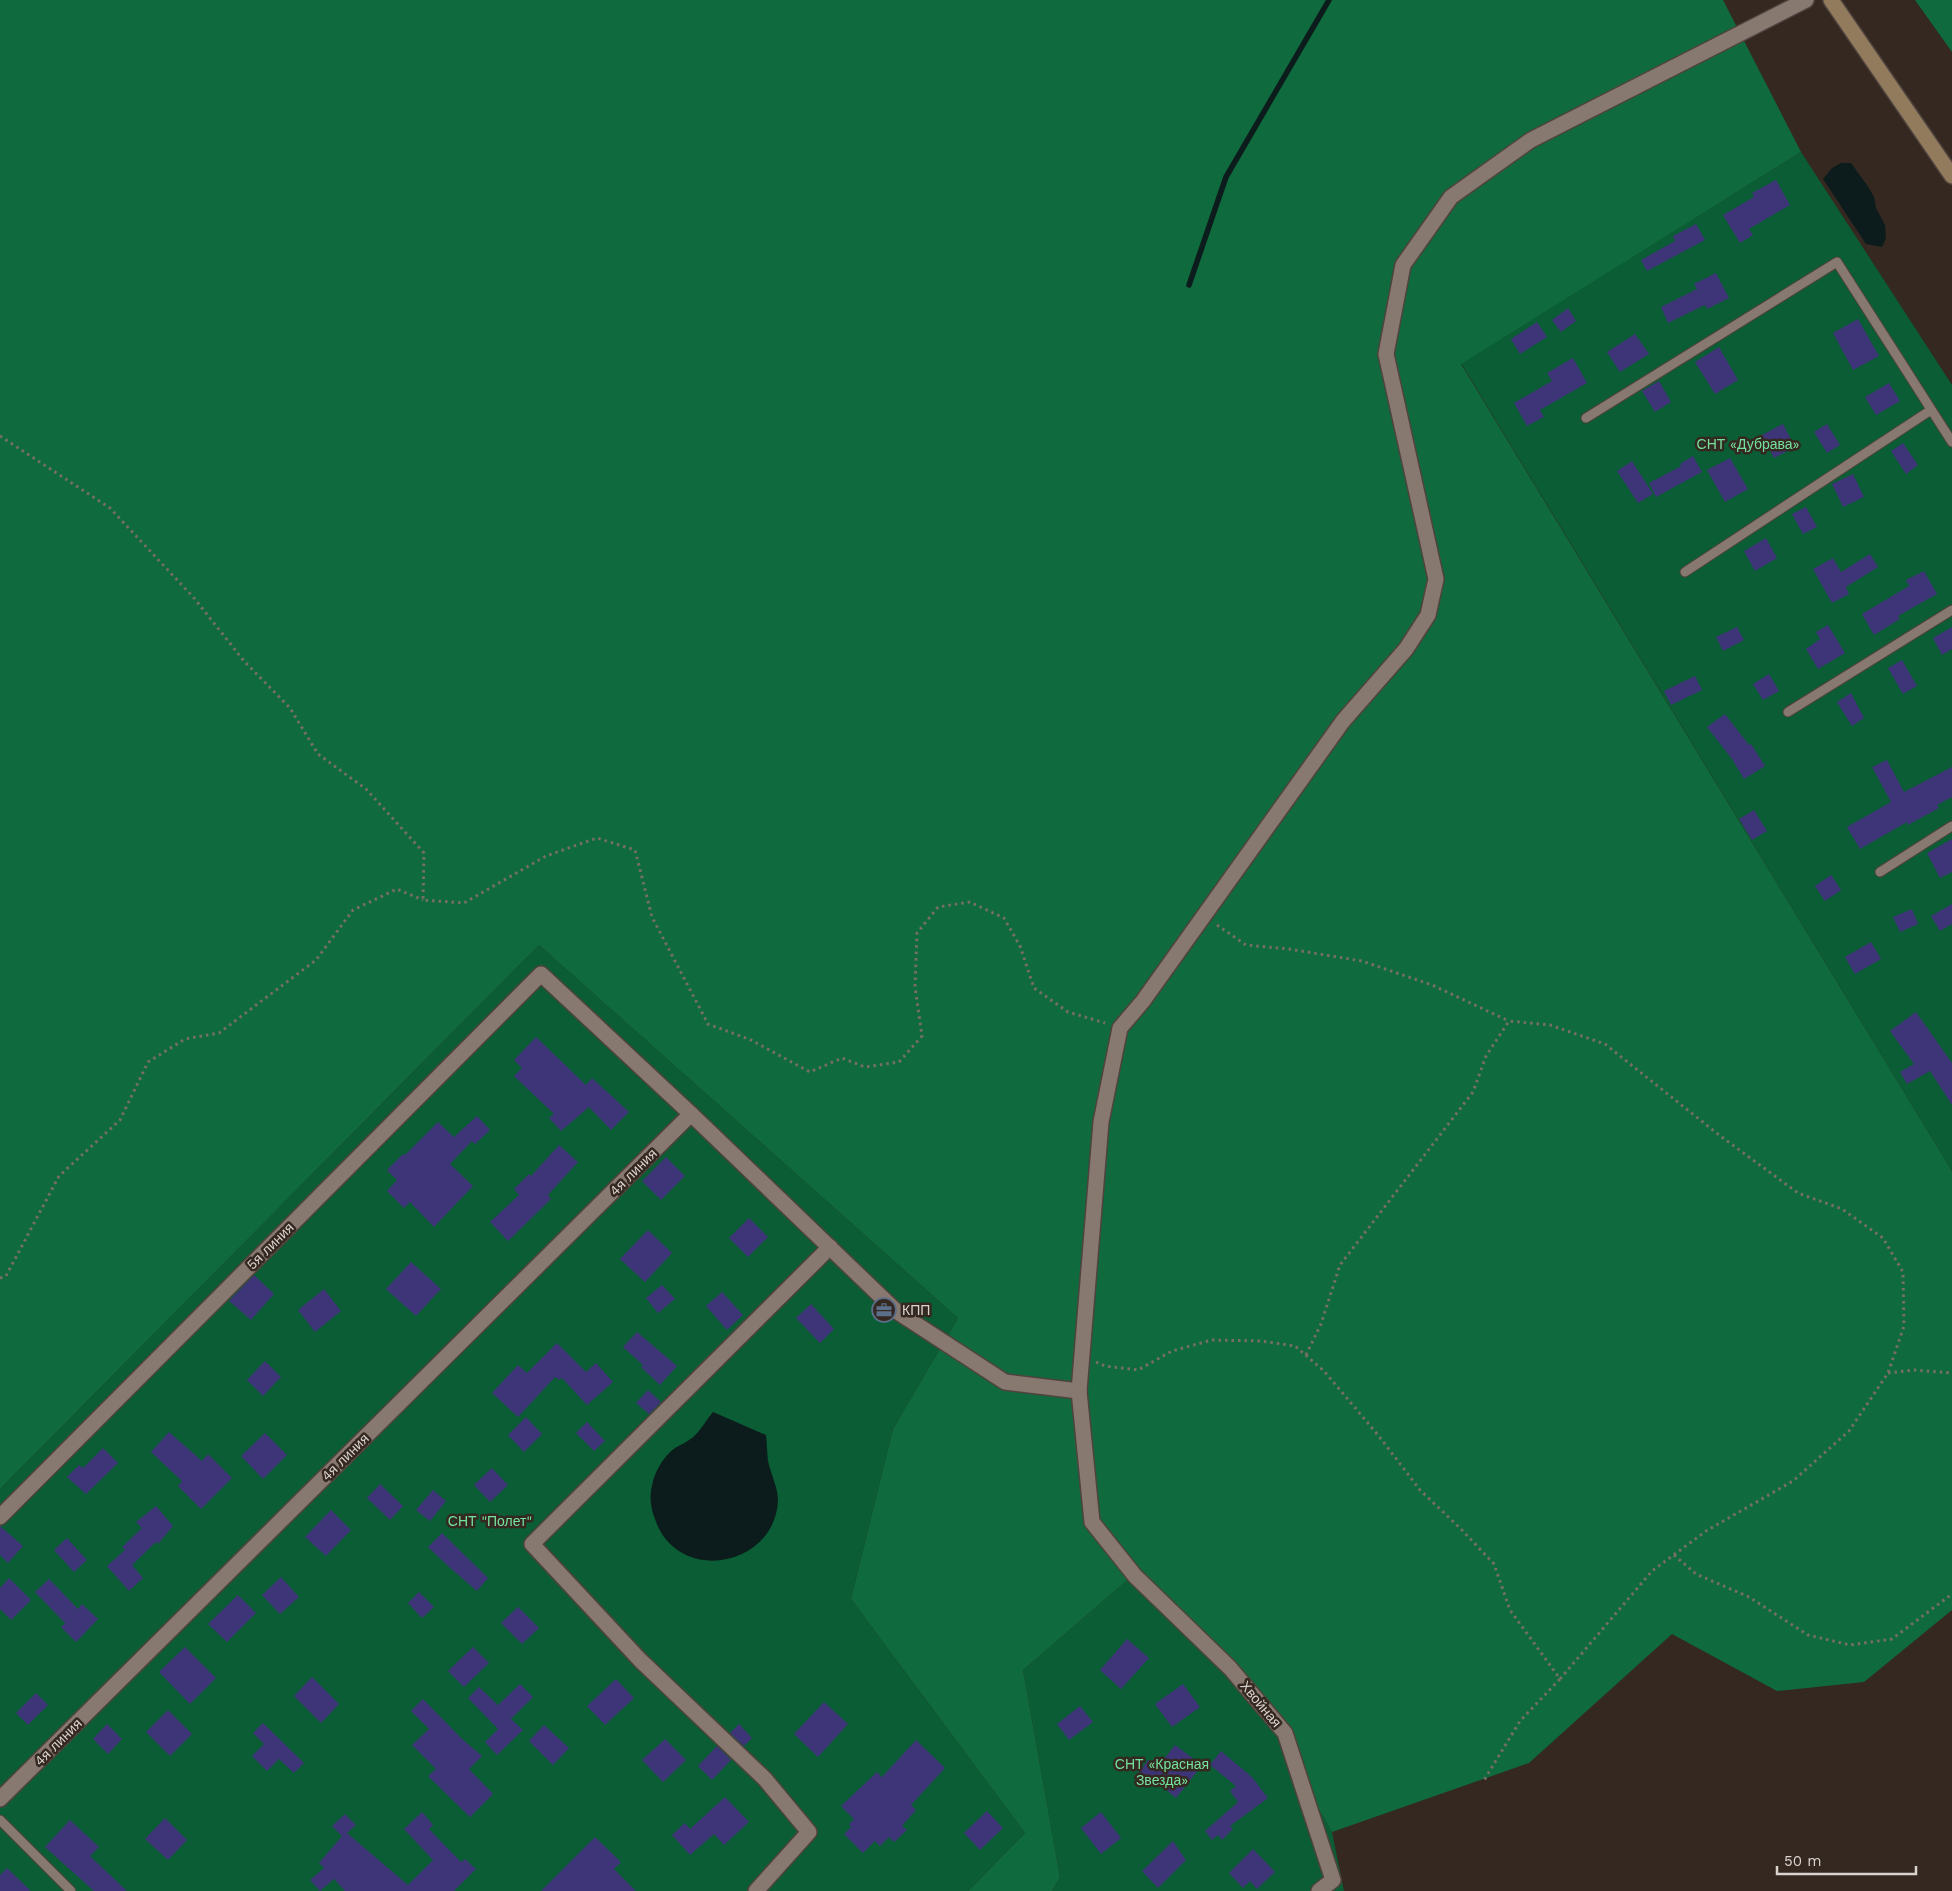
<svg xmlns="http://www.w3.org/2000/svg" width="1952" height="1891" viewBox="0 0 1952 1891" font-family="'Work Sans',sans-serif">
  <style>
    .green { fill: #0a5d34 }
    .forest { fill: #0f6b3d }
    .water { fill: #0c1c1c }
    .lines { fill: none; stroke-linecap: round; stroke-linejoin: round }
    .stream { stroke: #0c1c1c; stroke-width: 5.5 }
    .building { fill: #3d3578 }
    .lane-casing { stroke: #4e433e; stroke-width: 11 }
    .street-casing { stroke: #4e433e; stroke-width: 18 }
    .secondary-casing { stroke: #4e433e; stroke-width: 18 }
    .path { stroke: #786e68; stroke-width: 3; stroke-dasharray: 2.5 4; stroke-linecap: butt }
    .lane { stroke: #877870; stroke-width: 9 }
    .street { stroke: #877870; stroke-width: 15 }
    .secondary { stroke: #927a5c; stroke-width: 15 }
    .labels { text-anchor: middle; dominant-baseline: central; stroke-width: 5; stroke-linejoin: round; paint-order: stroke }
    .park-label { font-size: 14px; fill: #74e29e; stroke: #342821 }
    .street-label { font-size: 14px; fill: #dbd3ce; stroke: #342821 }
    .poi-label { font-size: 14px; fill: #dbd3ce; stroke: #342821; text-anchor: start }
  </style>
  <rect width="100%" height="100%" fill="#342821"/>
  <g class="green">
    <path d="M1801,152L1952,385V1171L1461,363Z"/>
    <path d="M539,945L958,1318L893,1429L851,1599L1025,1833L968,1891H0V1489Z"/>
    <path d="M1139,1570L1245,1680L1332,1832L1344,1891H1052L1060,1877L1023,1670Z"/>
  </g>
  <g class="forest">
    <path d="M0,0H1723L1801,152L1461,364L1952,1171V1610L1864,1682L1777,1691L1672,1634L1529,1763L1332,1832L1245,1680L1139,1570L1023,1670L1060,1877L1052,1891H968L1025,1833L851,1599L893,1429L958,1318L539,945L0,1489Z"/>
    <path d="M1915,0H1952V52Z"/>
  </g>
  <g class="water">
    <path d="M1841,163H1851L1869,188L1874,197L1876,208L1885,225L1886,238L1882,247L1866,244L1823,179L1832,168Z"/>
    <path d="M713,1412L766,1435C767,1443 767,1453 768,1461C771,1475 778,1487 778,1501C774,1569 676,1584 655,1519C651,1509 649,1497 652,1486C654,1472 664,1456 675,1448C680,1445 687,1442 692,1438C700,1432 706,1420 713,1412Z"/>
  </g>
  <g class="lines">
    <path class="stream" d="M1189,285L1226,177L1329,0"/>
  </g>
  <g class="building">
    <path d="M1776,180L1790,205L1749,229L1753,235L1740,243L1723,215L1754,197L1752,193Z"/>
    <path d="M1696,224L1705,240L1647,271L1641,260L1675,241L1673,236Z"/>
    <path d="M1716,273L1729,298L1707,309L1705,305L1668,323L1661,307L1697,289L1694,284Z"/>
    <path d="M1568,308L1576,321L1561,332L1552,320Z"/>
    <path d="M1858,319L1879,356L1853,370L1833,333Z"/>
    <path d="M1537,322L1547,337L1520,354L1511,339Z"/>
    <path d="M1635,334L1649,354L1620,372L1607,352Z"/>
    <path d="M1719,347L1738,380L1715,394L1695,362Z"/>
    <path d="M1573,358L1587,383L1540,410L1544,417L1527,426L1514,403L1552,381L1547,373Z"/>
    <path d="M1659,381L1671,402L1655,412L1642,391Z"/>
    <path d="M1889,383L1900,401L1876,415L1865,397Z"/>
    <path d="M1783,424L1795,447L1774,458L1762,435Z"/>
    <path d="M1827,424L1840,445L1827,453L1814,432Z"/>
    <path d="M1903,443L1918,465L1906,474L1891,451Z"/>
    <path d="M1693,456L1702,472L1656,497L1649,483L1681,466L1680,464Z"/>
    <path d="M1730,458L1748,489L1725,502L1707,470Z"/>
    <path d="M1632,461L1653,494L1638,503L1617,471Z"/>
    <path d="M1853,474L1864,497L1843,507L1832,484Z"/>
    <path d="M1806,507L1817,527L1803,534L1792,514Z"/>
    <path d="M1766,538L1777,558L1755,571L1744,551Z"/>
    <path d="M1870,554L1878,567L1846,587L1849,594L1832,603L1813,569L1833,558L1841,572Z"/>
    <path d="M1924,571L1937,594L1898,616L1900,619L1874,635L1862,614L1909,586L1906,580Z"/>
    <path d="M1828,625L1845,653L1818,669L1806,649L1820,639L1816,632Z"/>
    <path d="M1737,627L1744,640L1723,651L1716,637Z"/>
    <path d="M1952,627V649L1942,655L1933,638Z"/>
    <path d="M1902,660L1917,686L1903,694L1888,668Z"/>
    <path d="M1769,674L1779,691L1763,700L1753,684Z"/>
    <path d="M1695,676L1702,690L1671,705L1664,691Z"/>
    <path d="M1851,693L1864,718L1852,726L1837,702Z"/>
    <path d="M1725,714L1749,745L1751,744L1765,766L1744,779L1732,759L1707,727Z"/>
    <path d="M1887,760L1904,792L1952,767V797L1937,805L1939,808L1908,825L1907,822L1860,849L1847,827L1891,802L1872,767Z"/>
    <path d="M1754,810L1767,831L1752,840L1739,819Z"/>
    <path d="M1952,839V872L1940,878L1927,853Z"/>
    <path d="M1831,875L1841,890L1825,901L1815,886Z"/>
    <path d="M1952,904V924L1940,931L1931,916Z"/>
    <path d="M1912,909L1918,924L1900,932L1893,917Z"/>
    <path d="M1871,942L1881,959L1855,974L1845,957Z"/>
    <path d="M1916,1012L1952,1063V1105L1930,1071L1907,1084L1900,1072L1914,1064L1890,1031Z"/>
    <path d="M536,1037L586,1085L592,1078L629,1112L611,1130L589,1107L561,1131L549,1118L554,1114L514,1076L522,1068L514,1060Z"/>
    <path d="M477,1116L490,1130L475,1144L472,1141L450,1164L473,1186L434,1227L410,1202L404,1208L387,1191L397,1180L387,1170L403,1154L405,1155L438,1122L454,1137Z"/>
    <path d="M559,1145L578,1162L548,1195L551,1199L508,1241L490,1222L519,1195L514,1189L529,1174L531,1176Z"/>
    <path d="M666,1157L685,1176L661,1200L642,1181Z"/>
    <path d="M749,1218L768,1237L748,1257L729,1238Z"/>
    <path d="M648,1230L672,1253L645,1282L620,1259Z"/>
    <path d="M411,1262L441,1289L416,1316L386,1289Z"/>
    <path d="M254,1275L274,1294L251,1320L229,1301Z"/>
    <path d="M662,1285L675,1299L658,1313L646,1298Z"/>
    <path d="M324,1289L341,1311L315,1332L298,1310Z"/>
    <path d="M722,1292L743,1315L727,1330L706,1306Z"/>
    <path d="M811,1304L834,1329L820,1343L796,1318Z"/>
    <path d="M637,1332L677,1366L660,1385L641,1367L643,1365L623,1347Z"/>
    <path d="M557,1343L586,1372L596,1363L613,1382L587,1405L562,1378L559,1380L555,1377L518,1417L492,1393L518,1365L527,1373Z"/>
    <path d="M265,1361L281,1377L263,1396L247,1380Z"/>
    <path d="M648,1390L661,1402L649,1414L636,1403Z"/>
    <path d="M526,1417L542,1434L524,1452L508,1435Z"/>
    <path d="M587,1422L605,1441L594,1451L576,1433Z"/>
    <path d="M169,1432L202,1461L208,1454L232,1478L201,1509L178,1486L182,1481L151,1452Z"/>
    <path d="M265,1433L287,1455L263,1479L241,1456Z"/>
    <path d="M103,1448L118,1463L86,1494L67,1477L79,1465L83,1468Z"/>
    <path d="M492,1468L508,1485L490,1502L474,1485Z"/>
    <path d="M380,1484L403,1506L390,1520L367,1498Z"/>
    <path d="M433,1490L446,1501L430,1521L416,1510Z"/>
    <path d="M156,1506L173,1526L158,1544L156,1542L132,1565L143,1578L129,1591L107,1566L125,1550L122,1547L142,1528L136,1522Z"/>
    <path d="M331,1510L351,1530L326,1556L305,1537Z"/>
    <path d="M0,1526L23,1546L8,1563L0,1555Z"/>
    <path d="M442,1533L488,1578L477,1591L448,1566L428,1547Z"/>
    <path d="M67,1538L87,1560L74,1572L54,1550Z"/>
    <path d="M281,1577L299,1597L280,1614L262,1595Z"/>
    <path d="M9,1578L31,1600L11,1620L0,1609V1588Z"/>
    <path d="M49,1579L78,1609L82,1604L98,1619L76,1642L61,1627L65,1623L35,1592Z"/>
    <path d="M419,1592L434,1607L422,1618L408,1603Z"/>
    <path d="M238,1595L256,1613L227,1642L208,1624Z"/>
    <path d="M518,1607L539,1628L522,1644L501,1623Z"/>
    <path d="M1127,1639L1149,1658L1121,1689L1100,1670Z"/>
    <path d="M185,1647L216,1678L190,1704L159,1672Z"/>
    <path d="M473,1647L489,1663L464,1687L448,1671Z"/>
    <path d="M312,1677L339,1704L321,1723L294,1696Z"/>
    <path d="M616,1679L634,1698L605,1725L587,1706Z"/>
    <path d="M520,1684L533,1697L511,1719L523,1730L497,1755L485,1742L498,1729L468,1698L479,1687L498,1705Z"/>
    <path d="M1183,1684L1200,1707L1172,1727L1155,1704Z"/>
    <path d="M36,1693L48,1705L28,1725L16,1713Z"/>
    <path d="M423,1699L462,1739L482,1756L469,1769L493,1794L470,1817L428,1776L436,1769L412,1745L429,1729L411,1711Z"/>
    <path d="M824,1702L848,1724L818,1757L794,1734Z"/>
    <path d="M1080,1706L1093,1722L1069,1740L1057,1724Z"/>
    <path d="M168,1710L192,1734L170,1756L146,1732Z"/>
    <path d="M263,1723L304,1763L294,1773L279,1759L267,1771L252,1756L264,1744L253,1733Z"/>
    <path d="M107,1724L122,1739L108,1754L93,1739Z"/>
    <path d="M739,1724L752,1738L744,1746L730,1733Z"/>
    <path d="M544,1725L569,1748L553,1765L529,1741Z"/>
    <path d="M665,1739L686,1760L663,1782L642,1760Z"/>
    <path d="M916,1740L945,1768L911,1805L916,1810L902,1826L907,1830L894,1842L889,1837L880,1846L875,1841L863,1853L844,1834L851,1827L849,1824L854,1819L841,1806L877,1772L882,1777Z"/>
    <path d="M1175,1745L1202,1765L1176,1798L1158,1783L1156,1785L1139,1773L1148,1760L1158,1767Z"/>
    <path d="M717,1746L731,1760L712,1780L698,1766Z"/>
    <path d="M1221,1751L1252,1777L1268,1798L1230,1826L1233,1829L1222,1840L1218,1835L1212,1840L1205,1831L1238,1802L1230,1791L1236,1786L1210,1765Z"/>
    <path d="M725,1797L749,1822L724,1845L714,1834L690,1855L672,1835L685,1823L690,1829Z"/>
    <path d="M987,1811L1003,1828L980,1850L964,1833Z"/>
    <path d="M422,1812L433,1825L429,1829L461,1862L465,1859L476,1869L454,1891H345L334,1879L320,1891L310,1880L324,1868L319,1863L342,1836L332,1826L345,1814L356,1825L347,1833L408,1885L433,1860L404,1829Z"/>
    <path d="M1101,1812L1121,1838L1101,1854L1081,1828Z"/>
    <path d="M165,1818L187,1840L168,1860L145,1839Z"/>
    <path d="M70,1820L99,1847L90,1856L127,1891H94L45,1847Z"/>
    <path d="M595,1837L621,1862L614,1869L636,1891H541Z"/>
    <path d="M1173,1841L1186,1860L1158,1888L1142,1871Z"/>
    <path d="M1253,1849L1275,1872L1257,1889L1250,1881L1243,1888L1229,1873Z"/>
    <path d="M7,1868L31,1891H0V1875Z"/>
  </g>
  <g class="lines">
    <g class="lane-casing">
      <g id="lane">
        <path d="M1586,418L1837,262L1952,442"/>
        <path d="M1685,572L1931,410"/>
        <path d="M1788,712L1952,610"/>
        <path d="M1880,872L1952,826"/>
        <path d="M0,1820L71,1891"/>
      </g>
    </g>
    <g class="street-casing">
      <g id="street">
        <path d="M0,1517L541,974L691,1114L896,1311L1005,1382L1079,1391"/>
        <path d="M0,1799L691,1114"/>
        <path d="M756,1891L809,1832L765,1779L640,1660L532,1544L830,1247"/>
        <path d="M1319,1891L1333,1880L1285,1733L1230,1668L1135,1576L1092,1522L1079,1391L1101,1122L1120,1028L1143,1001L1343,721L1406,649L1428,615L1436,579L1386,354L1403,265L1451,197L1531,140L1806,0"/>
      </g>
    </g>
    <g class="secondary-casing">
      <path id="secondary" d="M1831,0L1952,176"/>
    </g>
    <g class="path">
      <path d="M0,436L110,508L194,598L244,661L290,708L318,754L366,789L424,853L423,900L464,903L546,856L597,838L635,850L652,917L708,1024L751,1040L810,1072L842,1058L865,1067L899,1062L922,1036L915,987L917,933L938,907L970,902L1004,918L1020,946L1034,988L1068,1012L1105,1023"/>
      <path d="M1217,925L1246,945L1289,949L1362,961L1432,985L1509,1021"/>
      <path d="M0,1278L6,1276L59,1176L120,1120L148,1062L185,1039L219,1033L316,960L353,910L397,889L423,900"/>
      <path d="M1306,1355L1321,1324L1340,1265L1473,1092L1486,1056L1509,1021L1550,1025L1605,1044L1719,1135L1798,1193L1842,1209L1883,1238L1903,1272L1904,1326L1888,1373L1849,1431L1793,1481L1706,1531L1652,1571L1560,1679"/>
      <path d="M1096,1362L1105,1366L1138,1370L1172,1351L1212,1340L1261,1341L1295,1346L1324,1371L1378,1435L1420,1490L1461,1529L1494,1564L1510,1610L1560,1679L1520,1721L1483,1782"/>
      <path d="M1888,1373L1914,1370L1952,1373"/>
      <path d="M1674,1555L1696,1574L1749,1597L1808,1635L1850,1645L1892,1639L1952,1594"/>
    </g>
    <use href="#lane" class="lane"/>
    <use href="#street" class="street"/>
    <use href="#secondary" class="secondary"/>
  </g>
  <defs>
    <g id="office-ring" transform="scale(1.25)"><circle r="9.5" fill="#342821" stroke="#5c6f8a" stroke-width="1.5"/><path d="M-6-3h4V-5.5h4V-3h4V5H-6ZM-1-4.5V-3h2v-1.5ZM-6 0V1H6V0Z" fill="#5c6f8a"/></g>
  </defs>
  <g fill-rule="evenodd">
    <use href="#office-ring" x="884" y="1310"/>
  </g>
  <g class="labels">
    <g class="park-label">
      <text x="1748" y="444">СНТ «Дубрава»</text>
      <text x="490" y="1521">СНТ "Полет"</text>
      <text x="1162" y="1764">СНТ «Красная<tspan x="1162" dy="16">Звезда»</tspan></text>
    </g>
    <g class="street-label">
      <text transform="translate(633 1172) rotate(-45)">4я линия</text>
      <text transform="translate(270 1246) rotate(-45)">5я линия</text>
      <text transform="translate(345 1457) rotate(-45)">4я линия</text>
      <text transform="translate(1261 1704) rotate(50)">Хвойная</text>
      <text transform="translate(58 1742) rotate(-45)">4я линия</text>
    </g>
    <g class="poi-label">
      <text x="902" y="1310">КПП</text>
    </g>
  </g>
  <path d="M1777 1866v8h139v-8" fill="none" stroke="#dbd3ce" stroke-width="2.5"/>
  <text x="1784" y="1866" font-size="15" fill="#dbd3ce" stroke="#342821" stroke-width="4" paint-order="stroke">50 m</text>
</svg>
